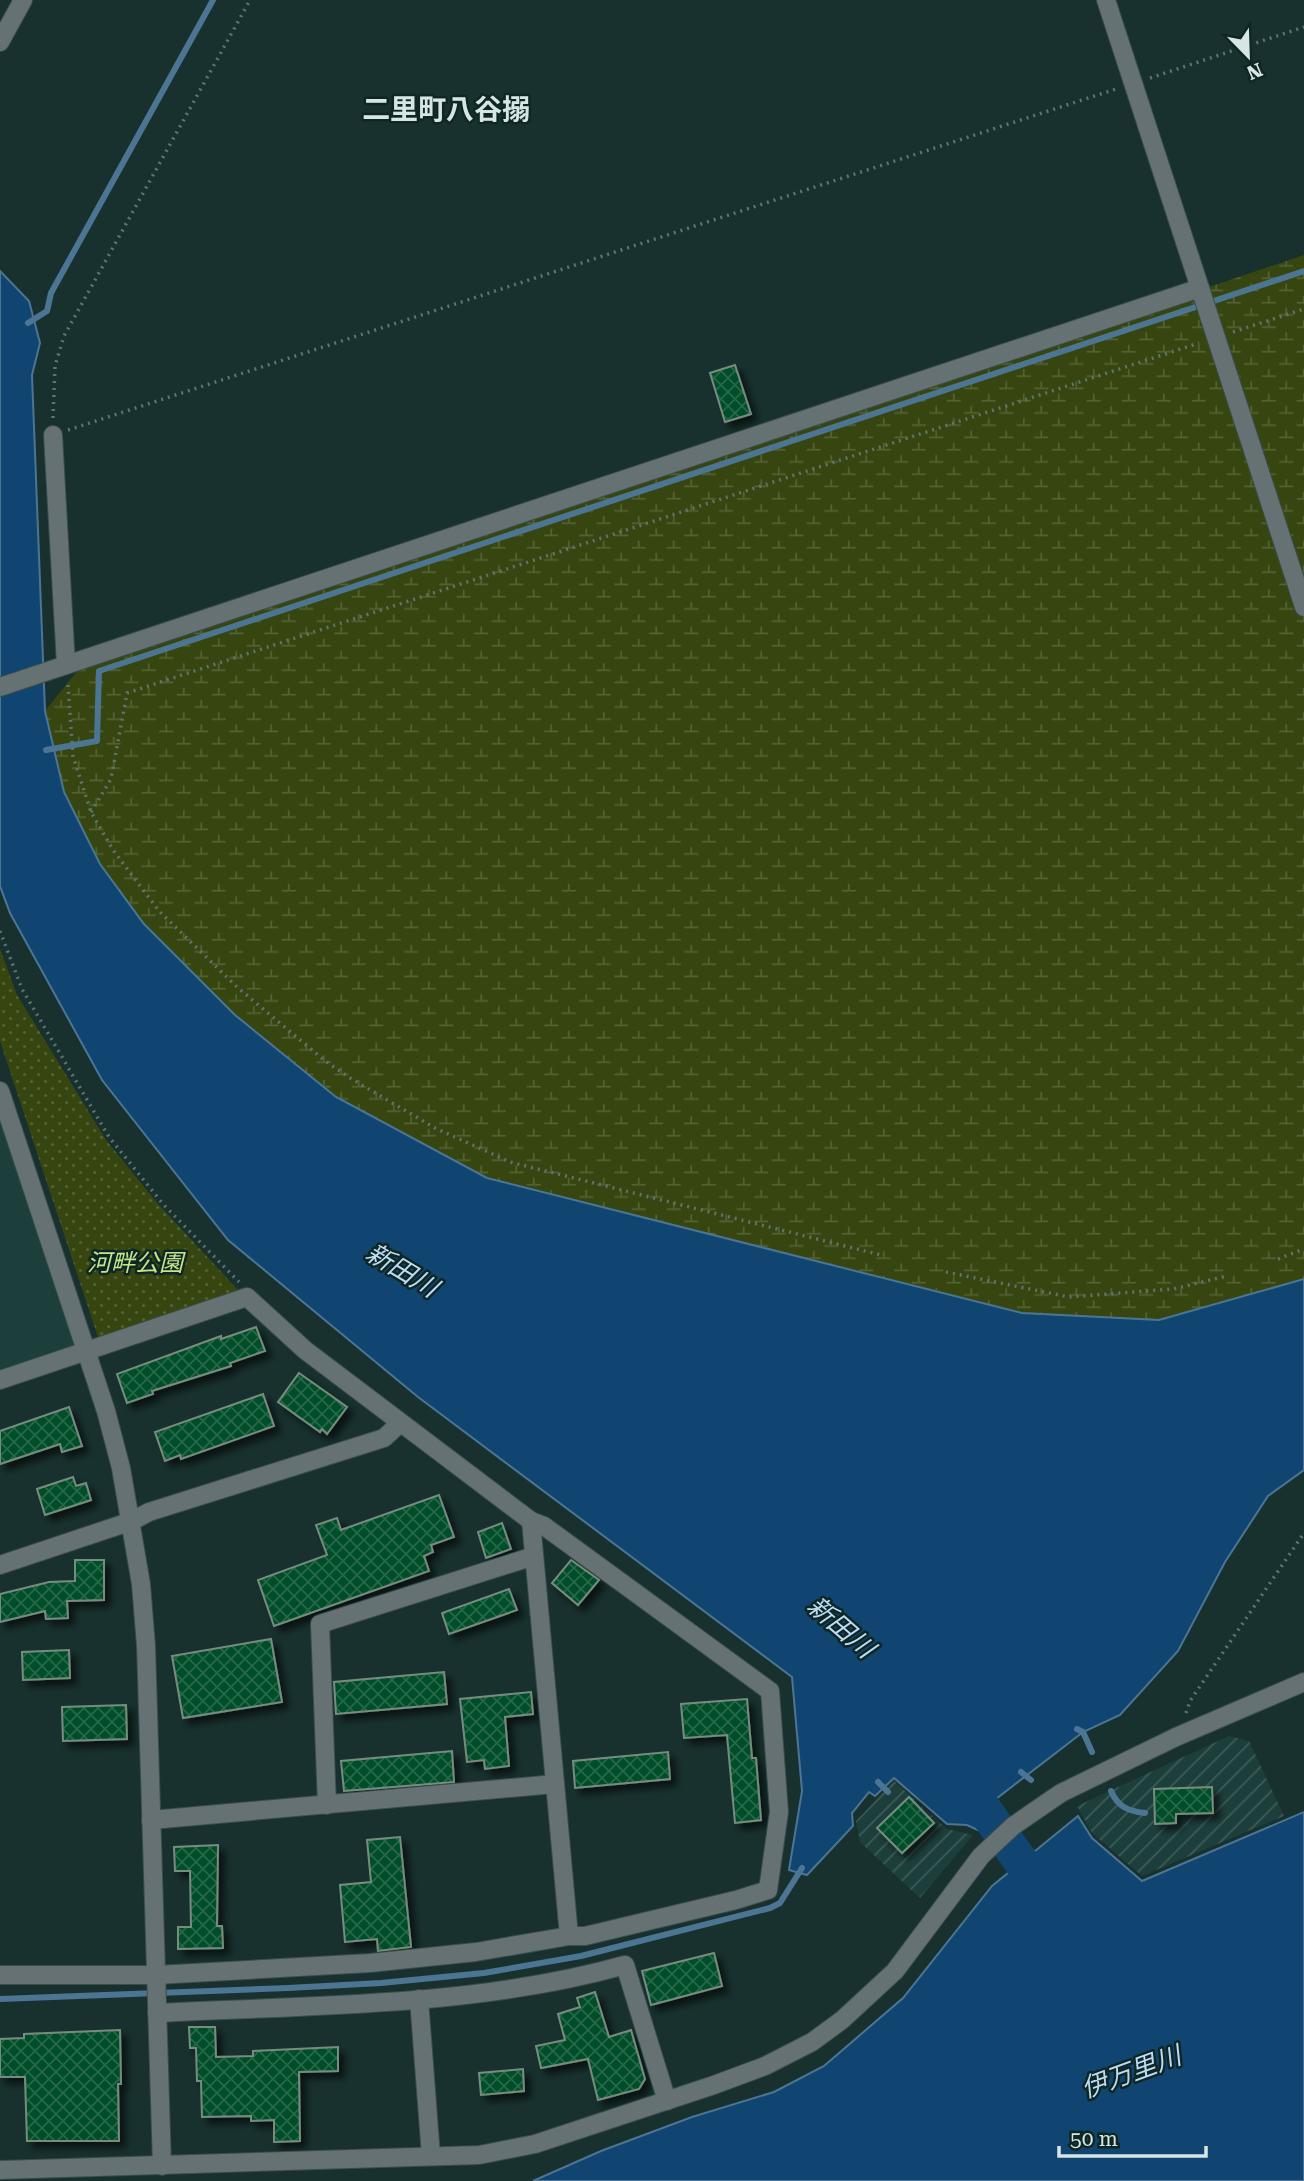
<svg xmlns="http://www.w3.org/2000/svg" width="1304" height="2181" viewBox="0 0 1304 2181" font-family="'Roboto Serif','Noto Sans JP',serif">
  <style>
    .built { fill: #1d3f3c }
    .industrial { fill: url(#industrial-furrows) }
    .wetland { fill: url(#wetland-marsh) }
    .park { fill: url(#park-dots) }
    .water { fill: #114571; stroke: #4c7594; stroke-width: 2 }
    .lines { fill: none; stroke-linecap: round; stroke-linejoin: round }
    .stream { stroke: #4c7594; stroke-width: 6 }
    .river { stroke: #114571; stroke-width: 35 }
    .building { fill: url(#building-cross-hatch); stroke: #788c7e; stroke-width: 2; filter: url(#shadow) }
    .minor-casing { stroke: #374e4b; stroke-width: 20 }
    .path { stroke: #5e7471; stroke-width: 3.5; stroke-dasharray: 2 5; stroke-linecap: butt }
    .minor { stroke: #667174; stroke-width: 18 }
    .labels { text-anchor: middle; dominant-baseline: central; stroke-width: 5; stroke-linejoin: round; paint-order: stroke }
    .park-label { font-size: 24px; font-style: italic; fill: #c6e489; stroke: #0e2724 }
    .water-label { font-size: 26px; font-style: italic; fill: #bedaf5; stroke: #0e2724 }
    .quarter-label { font-size: 28px; font-weight: bold; fill: #d7e6e4; stroke: #0e2724 }
  </style>
  <defs>
    <pattern id="industrial-furrows" width="10" height="10" patternUnits="userSpaceOnUse" patternTransform="scale(1.75)"><rect width="10" height="10" fill="#1d3f3c"/><path d="M-1 1l2-2M0 10L10 0M9 11l2-2" fill="none" stroke="#3d5b58"/></pattern>
    <pattern id="wetland-marsh" width="20" height="14" patternUnits="userSpaceOnUse" patternTransform="scale(1.75)"><rect width="20" height="14" fill="#374610"/><path d="M1 5h8M5 5V1M11 12h8M15 12V8" fill="none" stroke="#536133"/></pattern>
    <pattern id="park-dots" width="8" height="8" patternUnits="userSpaceOnUse" patternTransform="scale(1.75)"><rect width="8" height="8" fill="#374610"/><path d="M2 2h.1M6 6h.1" fill="none" stroke="#536133" stroke-width="1.8" stroke-linecap="round"/></pattern>
    <pattern id="building-cross-hatch" width="8" height="8" patternUnits="userSpaceOnUse" patternTransform="scale(1.75)"><rect width="8" height="8" fill="#024e2a"/><path d="M0 0l8 8M0 8l8-8" fill="none" stroke="#266849"/></pattern>
    <filter id="shadow"><feDropShadow dx="6" dy="6" stdDeviation="3.5" flood-color="#0009"/></filter>
  </defs>
  <rect width="100%" height="100%" fill="#18312e"/>
  <path class="built" d="M0,1119L77,1347L0,1372Z"/>
  <g class="industrial">
    <path d="M1229,1736L1249,1741L1284,1816L1142,1876L1092,1833L1077,1806Z"/>
    <path d="M894,1781L947,1829L973,1835L920,1898L860,1842L856,1821Z"/>
  </g>
  <path class="wetland" d="M1304,255V1279L1159,1320L1022,1313L487,1178L336,1097L235,1015L144,924L100,864L64,792L45,711L79,669Z"/>
  <path class="park" d="M0,949L17,995L106,1140L158,1204L239,1291L98,1337L0,1041Z"/>
  <g class="water">
    <path d="M0,271L29,301L40,343L32,375L45,711L64,792L100,864L144,924L235,1015L336,1097L487,1178L1022,1313L1159,1320L1304,1279V1470L1268,1496L1225,1562L1178,1651L1120,1715L1083,1732L996,1799L1002,1807L980,1831L967,1825L947,1824L894,1778L875,1796L869,1792L852,1813L853,1826L807,1875L789,1870L802,1791L792,1677L418,1397L228,1240L102,1080L10,913L0,886Z"/>
    <path d="M1304,1812V2181H533L601,2151L692,2117L774,2092L824,2066L903,1998L992,1886L1078,1816L1092,1838L1142,1881Z"/>
  </g>
  <g class="lines">
    <g class="stream">
      <path d="M28,323L47,311L51,293L213,0"/>
      <path d="M46,750L97,741L99,671L1304,271"/>
      <path d="M1077,1729L1083,1732L1092,1752"/>
      <path d="M1021,1772L1031,1780"/>
      <path d="M878,1782L888,1792"/>
      <path d="M1111,1791C1118,1807 1128,1811 1145,1813"/>
      <path d="M0,1999L288,1988L381,1983L484,1973L581,1956L770,1908L780,1903L802,1868"/>
    </g>
    <path class="river" d="M963,1779L1019,1859L1049,1898"/>
  </g>
  <g class="building">
    <path d="M735,365L751,414L725,422L710,373Z"/>
    <path d="M256,1327L265,1351L230,1363L231,1366L152,1391L153,1394L127,1403L117,1374L221,1336V1339Z"/>
    <path d="M299,1373L347,1407L327,1434L322,1429L320,1432L278,1402Z"/>
    <path d="M263,1394L274,1426L181,1459L180,1455L165,1461L155,1432Z"/>
    <path d="M69,1407L82,1446L62,1452L60,1444L0,1464V1431Z"/>
    <path d="M73,1477L76,1486L86,1483L91,1500L45,1515L37,1489Z"/>
    <path d="M439,1495L454,1537L431,1545L433,1552L424,1556L429,1571L274,1626L258,1580L327,1555L316,1525L337,1518L341,1530Z"/>
    <path d="M502,1523L511,1549L486,1558L478,1532Z"/>
    <path d="M75,1560H104V1600L67,1601L68,1618L46,1619L45,1611L0,1622V1594L49,1582L75,1581Z"/>
    <path d="M571,1560L599,1580L578,1605L552,1583Z"/>
    <path d="M509,1589L517,1610L449,1634L442,1613Z"/>
    <path d="M271,1639L282,1702L183,1718L172,1656Z"/>
    <path d="M69,1650L70,1678L23,1680L22,1652Z"/>
    <path d="M444,1672L447,1704L336,1714L334,1682Z"/>
    <path d="M531,1692L533,1714L505,1717L509,1766L485,1769L484,1760L467,1762L460,1699Z"/>
    <path d="M747,1699L752,1758H756L761,1820L735,1823L727,1735L684,1738L681,1704Z"/>
    <path d="M126,1705L127,1739L63,1741L62,1707Z"/>
    <path d="M452,1751L454,1782L344,1791L341,1761Z"/>
    <path d="M668,1752L670,1779L575,1788L573,1761Z"/>
    <path d="M1212,1787L1213,1813L1176,1814V1823L1155,1824L1154,1789Z"/>
    <path d="M909,1797L934,1823L902,1853L877,1828Z"/>
    <path d="M400,1837L411,1947L378,1951L377,1939L345,1942L340,1885L371,1882L367,1840Z"/>
    <path d="M218,1845L217,1926H222L223,1948L178,1949V1927H191L190,1871H175L174,1847Z"/>
    <path d="M714,1953L722,1986L651,2005L642,1971Z"/>
    <path d="M595,1992L609,2037L631,2030L645,2079L639,2089L598,2100L588,2059L541,2068L536,2046L565,2040L558,2014L580,2007L577,1998Z"/>
    <path d="M189,2027H215L216,2057L253,2056V2051L338,2047V2071L299,2072L300,2141L274,2142V2120L251,2121V2116L202,2117L201,2081H197L196,2048H190Z"/>
    <path d="M120,2030L121,2084H118L119,2141H27L25,2077H0V2039L24,2038V2034Z"/>
    <path d="M523,2069L524,2091L481,2095L479,2073Z"/>
  </g>
  <g class="lines">
    <g class="minor-casing">
      <g id="minor">
        <path d="M1106,0L1304,607"/>
        <path d="M0,42L23,0"/>
        <path d="M53,435L66,665"/>
        <path d="M0,687L1200,288"/>
        <path d="M0,1091L106,1411L121,1468L141,1584L146,1646L162,2166"/>
        <path d="M0,1380L247,1297L305,1350L531,1521L544,1526L770,1691L779,1812L768,1890L736,1900L585,1936H569L476,1952L370,1963L156,1975H0"/>
        <path d="M531,1521L569,1936"/>
        <path d="M0,1565L132,1521L149,1512L384,1438L399,1424"/>
        <path d="M327,1805L320,1624L534,1556"/>
        <path d="M151,1820L555,1784"/>
        <path d="M419,1999L431,2156"/>
        <path d="M157,2013C312,2005 475,2007 625,1965L667,2101"/>
        <path d="M0,2170L479,2155L535,2144L714,2085L765,2066L812,2042L842,2020L895,1971L981,1856L1013,1826L1061,1793L1176,1737L1304,1682"/>
      </g>
    </g>
    <g class="path">
      <path d="M1150,78L1304,27"/>
      <path d="M1233,332L1304,309"/>
      <path d="M53,418L55,366L64,336L250,0"/>
      <path d="M68,430L1116,89"/>
      <path d="M68,685L73,756L91,812L113,850L159,911L237,987L324,1060L350,1078L435,1128L510,1162L881,1255"/>
      <path d="M91,812L111,779L127,693L1199,343"/>
      <path d="M0,931L22,989L109,1137L163,1204L239,1282"/>
      <path d="M1278,1259L1304,1249"/>
      <path d="M946,1272L1069,1297L1173,1289L1227,1276"/>
      <path d="M1186,1713L1190,1701L1304,1533"/>
    </g>
    <use href="#minor" class="minor"/>
  </g>
  <g class="labels">
    <g class="park-label">
      <text x="135" y="1263">河畔公園</text>
    </g>
    <g class="water-label">
      <text transform="translate(402 1270) rotate(31)">新田川</text>
      <text transform="translate(841 1627) rotate(41)">新田川</text>
      <text transform="translate(1131 2072) rotate(-20)">伊万里川</text>
    </g>
    <g class="quarter-label">
      <text x="446" y="109">二里町八谷搦</text>
    </g>
  </g>
  <g transform="translate(1248 56) rotate(157)" stroke="#0e2724" stroke-width="5" paint-order="stroke">
  <path d="M0-5L12 26L0 18L-12 26Z" fill="#d7e6e4"/>
  <text y="-10" font-size="19" font-weight="bold" text-anchor="middle" fill="#d7e6e4">N</text>
  </g>
  <path d="M1059 2146v10h147v-10" fill="none" stroke="#d7e6e4" stroke-width="3.5"/>
  <text x="1070" y="2146" font-size="21" fill="#d7e6e4" stroke="#0e2724" stroke-width="5" paint-order="stroke">50 m</text>
</svg>
